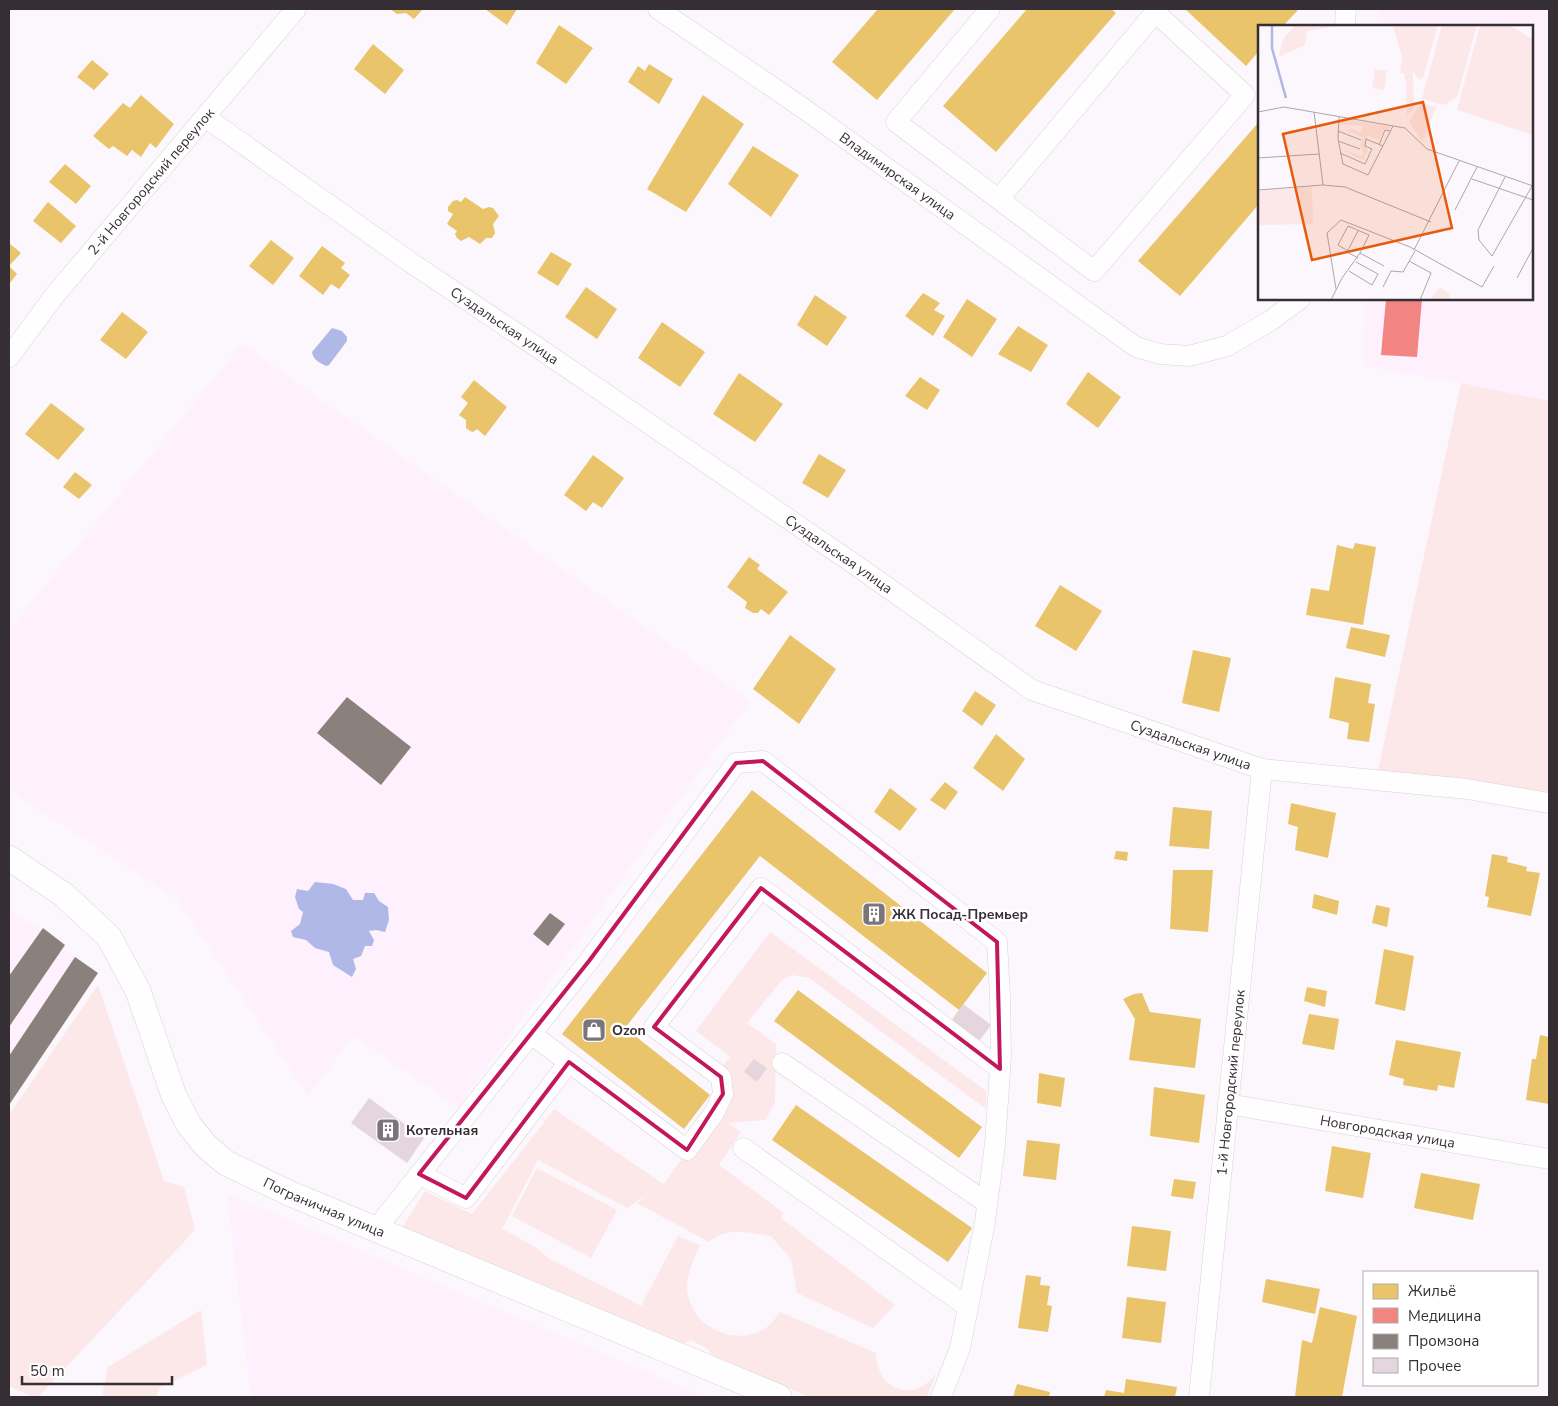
<svg xmlns="http://www.w3.org/2000/svg" width="1558" height="1406" viewBox="0 0 1558 1406" font-family="'Nunito Sans',sans-serif">
  <style>
    .built { fill: #fef0fd }
    .green { fill: #fce8e9 }
    .water { fill: #b0b8e7 }
    .homes { fill: #e9c46a }
    .health { fill: #f28482 }
    .industry { fill: #8a817c }
    .building { fill: #e5d5dc }
    .lines { fill: none; stroke-linecap: round; stroke-linejoin: round }
    .minor-casing { stroke: #d8d2d8; stroke-width: 21 }
    .tertiary-casing { stroke: #d8d2d8; stroke-width: 26 }
    .minor { stroke: #fffeff; stroke-width: 20 }
    .tertiary { stroke: #fffeff; stroke-width: 25 }
    .marked { fill: none; stroke: #c2185b; stroke-width: 4; stroke-linejoin: round }
    .labels { text-anchor: middle; dominant-baseline: central; stroke-width: 5; stroke-linejoin: round; paint-order: stroke }
    .street-label { font-size: 14px; fill: #362e35; stroke: #fff }
    .poi-label { font-size: 14px; font-weight: bold; fill: #362e35; stroke: #fff; text-anchor: start }
    .inset-river { fill: none; stroke: #b0b8e7; stroke-width: 2.5 }
    .inset-road { fill: none; stroke: #ada7ac; stroke-width: 1 }
    .view { fill: #e8590c; fill-opacity: 0.15; stroke: #e8590c; stroke-width: 2.5 }
    .inset-edge { fill: none; stroke: #362e35; stroke-width: 2.5 }
  </style>
  <rect width="100%" height="100%" fill="#fcf7fc"/>
  <g class="built">
    <path d="M1379,9H1549V401L1450,381L1363,366L1364,299H1532V26H1376Z"/>
    <path d="M242,344L750,701L458,1107L353,1036L308,1096L176,898L9,790V630Z"/>
    <path d="M9,909L37,927L98,973L9,1105Z"/>
    <path d="M227,1194L521,1319L706,1397H251Z"/>
  </g>
  <g class="green">
    <path d="M1461,383L1549,401V803L1376,780Z"/>
    <path d="M770,932L986,1091V1109L809,978L792,975L782,980L747,1023L776,1044L775,1103L765,1120L728,1123L741,1132L719,1165L784,1213L781,1218L895,1305L873,1328L797,1293L791,1259L771,1236C748,1233 729,1226 709,1242L637,1203L648,1194L627,1208L538,1160L502,1229L537,1248L548,1258L641,1306L678,1236L700,1245C694,1258 686,1276 687,1290C691,1327 735,1349 767,1327C772,1323 776,1318 780,1312L876,1353C877,1392 916,1404 937,1372L927,1397H809L712,1356L708,1349L691,1340L683,1344L624,1322L402,1228L425,1191L472,1214L522,1151L554,1109L663,1184L666,1181L714,1113L722,1068L730,1056L696,1031Z"/>
    <path d="M98,985L164,1181L184,1187L195,1230L38,1397H32L9,1386V1115Z"/>
    <path d="M537,1168L617,1210L591,1258L512,1216Z"/>
    <path d="M201,1310L207,1365L159,1388L156,1397H102L108,1367Z"/>
  </g>
  <g class="water">
    <path d="M332,328L342,331L347,337V341L329,365L326,366C319,362 313,360 312,352Z"/>
    <path d="M315,882L333,884L346,889L353,900H363L365,893H374L379,901L388,907L389,920L385,932L376,930L369,931L374,940L372,946H365L361,956L353,959L356,969L352,977L333,965L329,952L315,948L306,940L293,937L291,931L300,924L303,912L299,909L295,897L297,889L308,891Z"/>
  </g>
  <g class="homes">
    <path d="M390,9H423L414,19L406,13L397,14Z"/>
    <path d="M485,9H517L507,25Z"/>
    <path d="M878,9H955L877,100L832,62Z"/>
    <path d="M1027,9H1111L1116,13L996,152L943,106Z"/>
    <path d="M1185,9H1299L1283,26H1259V51L1246,66Z"/>
    <path d="M559,25L593,48L566,84L536,63Z"/>
    <path d="M373,44L404,70L385,94L354,69Z"/>
    <path d="M92,60L109,74L94,90L77,77Z"/>
    <path d="M649,64L673,79L659,104L628,82L638,66L645,71Z"/>
    <path d="M141,95L174,124L156,148L150,143L141,157L132,150L127,156L113,146L109,149L93,136L123,103L130,108Z"/>
    <path d="M703,95L744,124L686,212L647,189Z"/>
    <path d="M1258,123L1259,124V204L1180,296L1138,261Z"/>
    <path d="M753,146L799,175L771,217L728,184Z"/>
    <path d="M65,164L91,186L76,204L49,182Z"/>
    <path d="M465,197L483,209L489,207L493,208L499,216L493,224L495,233L492,238H486L480,244L469,237L461,241L457,238L455,234L457,231L447,224L453,214L448,211V207L453,201L457,200L461,202Z"/>
    <path d="M48,202L76,226L61,243L33,221Z"/>
    <path d="M271,240L294,258L273,285L249,266Z"/>
    <path d="M9,243L21,253L9,266L17,274L9,284Z"/>
    <path d="M322,246L345,263L341,268L350,275L339,289L331,284L323,295L299,276Z"/>
    <path d="M551,252L572,264L558,286L537,273Z"/>
    <path d="M586,287L617,309L597,339L565,317Z"/>
    <path d="M923,293L940,303L934,310L945,316L933,336L905,316Z"/>
    <path d="M815,295L847,317L827,346L797,325Z"/>
    <path d="M967,299L997,319L972,357L943,337Z"/>
    <path d="M122,312L148,332L126,359L100,340Z"/>
    <path d="M662,322L705,352L680,387L638,358Z"/>
    <path d="M1018,326L1048,345L1031,372L998,354Z"/>
    <path d="M1088,372L1121,397L1098,428L1066,404Z"/>
    <path d="M739,373L783,404L755,442L713,414Z"/>
    <path d="M920,377L940,390L927,410L905,396Z"/>
    <path d="M474,380L507,407L485,436L477,429L473,432L470,431L466,428V420L459,415L468,403L461,397Z"/>
    <path d="M51,403L85,429L58,460L25,434Z"/>
    <path d="M819,454L846,470L828,498L802,483Z"/>
    <path d="M593,455L624,478L602,508L593,502L586,511L564,495Z"/>
    <path d="M75,472L92,485L79,499L63,487Z"/>
    <path d="M1355,543L1376,547L1363,625L1306,615L1311,588L1329,591L1337,545L1353,549Z"/>
    <path d="M749,557L760,565L757,569L788,592L769,615L761,609L758,613H753L745,608L747,602L727,587Z"/>
    <path d="M1060,585L1102,611L1076,651L1035,626Z"/>
    <path d="M1351,627L1390,635L1385,657L1346,648Z"/>
    <path d="M790,635L836,669L799,724L753,689Z"/>
    <path d="M1193,650L1231,658L1219,712L1182,703Z"/>
    <path d="M1335,677L1371,684L1368,703L1375,704L1369,742L1347,739L1349,723L1329,718Z"/>
    <path d="M975,691L996,705L982,726L962,711Z"/>
    <path d="M996,734L1025,759L1003,791L973,768Z"/>
    <path d="M945,782L958,792L945,810L930,800Z"/>
    <path d="M890,788L917,809L900,831L874,812Z"/>
    <path d="M752,790L987,973L959,1010L760,856L625,1028L710,1095L684,1129L562,1034Z"/>
    <path d="M1291,803L1336,813L1328,858L1295,850L1298,827L1288,824Z"/>
    <path d="M1173,807L1212,811L1209,849L1169,846Z"/>
    <path d="M1116,851L1128,852L1127,861L1114,859Z"/>
    <path d="M1492,854L1508,857L1507,862L1527,867L1526,871L1540,873L1531,916L1487,907L1489,897L1485,896Z"/>
    <path d="M1173,870H1213L1208,932L1170,929Z"/>
    <path d="M1314,894L1339,901L1337,915L1312,908Z"/>
    <path d="M1376,905L1390,908L1387,927L1372,923Z"/>
    <path d="M1384,949L1414,956L1405,1011L1375,1004Z"/>
    <path d="M1307,987L1327,991L1325,1007L1304,1001Z"/>
    <path d="M798,990L982,1127L959,1158L774,1021Z"/>
    <path d="M1142,993L1150,1012L1201,1019L1195,1068L1129,1060L1135,1019L1123,999L1134,994Z"/>
    <path d="M1309,1014L1339,1019L1334,1050L1302,1044Z"/>
    <path d="M1540,1035L1549,1037V1104L1526,1100L1532,1059H1536Z"/>
    <path d="M1396,1040L1461,1052L1454,1088L1438,1085L1437,1091L1403,1085L1404,1079L1389,1075Z"/>
    <path d="M1039,1073L1065,1078L1061,1107L1037,1103Z"/>
    <path d="M1154,1087L1205,1095L1199,1143L1150,1136Z"/>
    <path d="M796,1105L972,1228L948,1262L772,1140Z"/>
    <path d="M1027,1140L1060,1144L1056,1180L1023,1176Z"/>
    <path d="M1332,1146L1371,1153L1363,1198L1325,1191Z"/>
    <path d="M1421,1173L1480,1184L1473,1220L1414,1208Z"/>
    <path d="M1174,1179L1196,1182L1193,1199L1171,1196Z"/>
    <path d="M1132,1226L1171,1231L1166,1271L1127,1266Z"/>
    <path d="M1026,1275L1041,1277L1040,1285L1050,1286L1047,1305L1052,1306L1048,1332L1018,1328Z"/>
    <path d="M1266,1279L1320,1289L1315,1314L1262,1302Z"/>
    <path d="M1127,1297L1166,1302L1161,1343L1122,1338Z"/>
    <path d="M1320,1307L1357,1316L1342,1397H1295L1302,1340L1312,1343Z"/>
    <path d="M1126,1379L1177,1387L1175,1397H1104L1106,1390L1124,1393Z"/>
    <path d="M1017,1384L1050,1392L1049,1397H1013Z"/>
  </g>
  <path class="health" d="M1386,299H1422L1417,357L1381,355Z"/>
  <g class="industry">
    <path d="M347,697L411,747L381,785L317,733Z"/>
    <path d="M550,913L565,924L548,946L533,934Z"/>
    <path d="M43,928L65,945L9,1027V976Z"/>
    <path d="M75,957L98,973L9,1105V1056Z"/>
  </g>
  <g class="building">
    <path d="M963,1004L991,1025L976,1045L949,1024Z"/>
    <path d="M754,1059L767,1068L757,1082L744,1072Z"/>
    <path d="M369,1098L424,1138L407,1163L351,1123Z"/>
  </g>
  <g class="lines">
    <g class="minor-casing">
      <g id="minor">
        <path id="s1" d="M658,9L803,108L1136,347L1160,354L1189,356L1227,346L1270,321L1300,299"/>
        <path d="M990,9L896,122L1094,271L1245,95L1155,12"/>
        <path d="M1345,26L1346,9"/>
        <path id="s2" d="M205,117L410,262L537,347L857,566L1032,690L1262,769L1467,789L1549,803"/>
        <path d="M999,199L1158,9"/>
        <path id="s3" d="M9,357L55,295L296,9"/>
        <path d="M531,1034L687,1150L714,1113L723,1094L721,1077L654,1027L761,888L1000,1069"/>
        <path d="M782,1063L987,1203"/>
        <path id="s4" d="M1228,1104L1549,1159"/>
        <path d="M743,1148L968,1307"/>
        <path d="M419,1174L466,1198L569,1062"/>
        <path d="M376,1229L589,961L736,763L763,761L997,942L1000,997L1001,1056L995,1144L985,1222L960,1348L941,1397"/>
        <path id="s5" d="M1199,1397L1262,769"/>
      </g>
    </g>
    <g class="tertiary-casing">
      <g id="tertiary">
        <path id="s6" d="M9,858L64,895L109,937L138,991L174,1096L189,1125L206,1146L226,1163L291,1194L779,1397"/>
      </g>
    </g>
    <use href="#minor" class="minor"/>
    <use href="#tertiary" class="tertiary"/>
  </g>
  <path class="marked" d="M763,761L997,942L1000,1069L761,888L654,1027L721,1077L723,1094L687,1150L569,1062L466,1198L419,1174L589,961L736,763Z"/>
  <defs>
    <g id="building-square" transform="scale(1.25)"><rect x="-9" y="-9" width="18" height="18" rx="4" fill="#7b747b" stroke="#fff"/><path d="M-4-6H4V6H1V3H-1V6H-4ZM-2.5-4.3h1.7v1.8h-1.7ZM.8-4.3h1.7v1.8H.8ZM-2.5-1h1.7V.8h-1.7ZM.8-1h1.7V.8H.8Z" fill="#fff"/></g>
    <g id="shop-square" transform="scale(1.25)"><rect x="-9" y="-9" width="18" height="18" rx="4" fill="#7b747b" stroke="#fff"/><path d="M-5-2.5h2.3a2.7 3.5 0 0 1 5.4 0H5L5.5 6h-11ZM-1.5-2.5h3a1.5 2.3 0 0 0-3 0Z" fill="#fff"/></g>
  </defs>
  <g fill-rule="evenodd">
    <use href="#building-square" x="874" y="914"/>
    <use href="#shop-square" x="594" y="1030"/>
    <use href="#building-square" x="388" y="1130"/>
  </g>
  <g class="labels">
    <g class="street-label">
      <text stroke="none"><textPath href="#s1" startOffset="292">Владимирская улица</textPath></text>
      <text stroke="none"><textPath href="#s3" startOffset="226">2-й Новгородский переулок</textPath></text>
      <text stroke="none"><textPath href="#s2" startOffset="365">Суздальская улица</textPath></text>
      <text stroke="none"><textPath href="#s2" startOffset="770">Суздальская улица</textPath></text>
      <text stroke="none"><textPath href="#s2" startOffset="1174">Суздальская улица</textPath></text>
      <text stroke="none"><textPath href="#s5" startOffset="316">1-й Новгородский переулок</textPath></text>
      <text stroke="none"><textPath href="#s4" startOffset="162">Новгородская улица</textPath></text>
      <text stroke="none"><textPath href="#s6" startOffset="494">Пограничная улица</textPath></text>
    </g>
    <g class="poi-label">
      <text x="892" y="914">ЖК Посад-Премьер</text>
      <text x="612" y="1030">Ozon</text>
      <text x="406" y="1130">Котельная</text>
    </g>
  </g>
  <g transform="translate(1258 25)">
    <rect width="275" height="275" fill="#fcf7fc"/>
    <path d="M38,0H84L49,6L47,20L20,32L26,12ZM135,0H180L165,53L161,54L155,46L156,83L149,90L148,58L146,48H142L144,32ZM184,0H219L199,72L186,80L164,74ZM222,0H251L275,14V110L199,85ZM117,44L129,46L126,65L114,63ZM162,78L178,82L165,117L151,97ZM82,93L104,97L132,101L131,105L126,104L121,115L110,111L107,123L110,125L105,135L83,124L103,131L106,127L102,120L105,113L87,105L96,104L102,108L105,101L81,99ZM54,162L55,199L0,200V165ZM182,262L191,269L193,275H172Z" fill="#fce8e9"/>
    <path class="inset-river" d="M14,0V23L28,73"/>
    <path class="inset-road" d="M0,87L26,82L147,103L169,124L275,161M56,87L65,160M81,92L80,114L85,139L110,150L135,101M80,106L103,115M80,116L102,124M121,120L127,105L132,106M82,128L107,139L114,124L107,121L108,114L125,121M0,133L61,129M247,152L220,205L221,215L234,231L274,161M214,154L275,175M0,165L65,160L87,162L173,197M197,185L219,142M156,225L201,136M90,226L80,220L90,201L111,210L102,228M100,233L89,227L100,206M151,236L173,248L162,275M91,246L114,260L120,249L98,237M259,253L275,223M125,262L133,246L145,247L157,226M78,264L69,208L83,195L152,222L224,262L236,241M73,275L84,253L102,228L126,241"/>
    <path class="view" d="M165,77L194,203L54,235L25,109Z"/>
    <rect width="275" height="275" class="inset-edge"/>
  </g>
  <rect width="1558" height="1406" fill="none" stroke="#362e35" stroke-width="20"/>
  <rect x="1363" y="1271" width="175" height="115" fill="#ffffff" stroke="#afabae"/>
  <rect x="1373" y="1284" width="25" height="15" fill="#e9c46a" stroke="#afabae"/>
  <text x="1408" y="1296" font-size="15" fill="#362e35">Жильё</text>
  <rect x="1373" y="1308" width="25" height="15" fill="#f28482" stroke="#afabae"/>
  <text x="1408" y="1321" font-size="15" fill="#362e35">Медицина</text>
  <rect x="1373" y="1334" width="25" height="15" fill="#8a817c" stroke="#afabae"/>
  <text x="1408" y="1346" font-size="15" fill="#362e35">Промзона</text>
  <rect x="1373" y="1358" width="25" height="15" fill="#e5d5dc" stroke="#afabae"/>
  <text x="1408" y="1371" font-size="15" fill="#362e35">Прочее</text>
  <path d="M22 1376v8h150v-8" fill="none" stroke="#362e35" stroke-width="2.5"/>
  <text x="30" y="1376" font-size="15" fill="#362e35" stroke="#ffffff" stroke-width="4" paint-order="stroke">50 m</text>
</svg>
